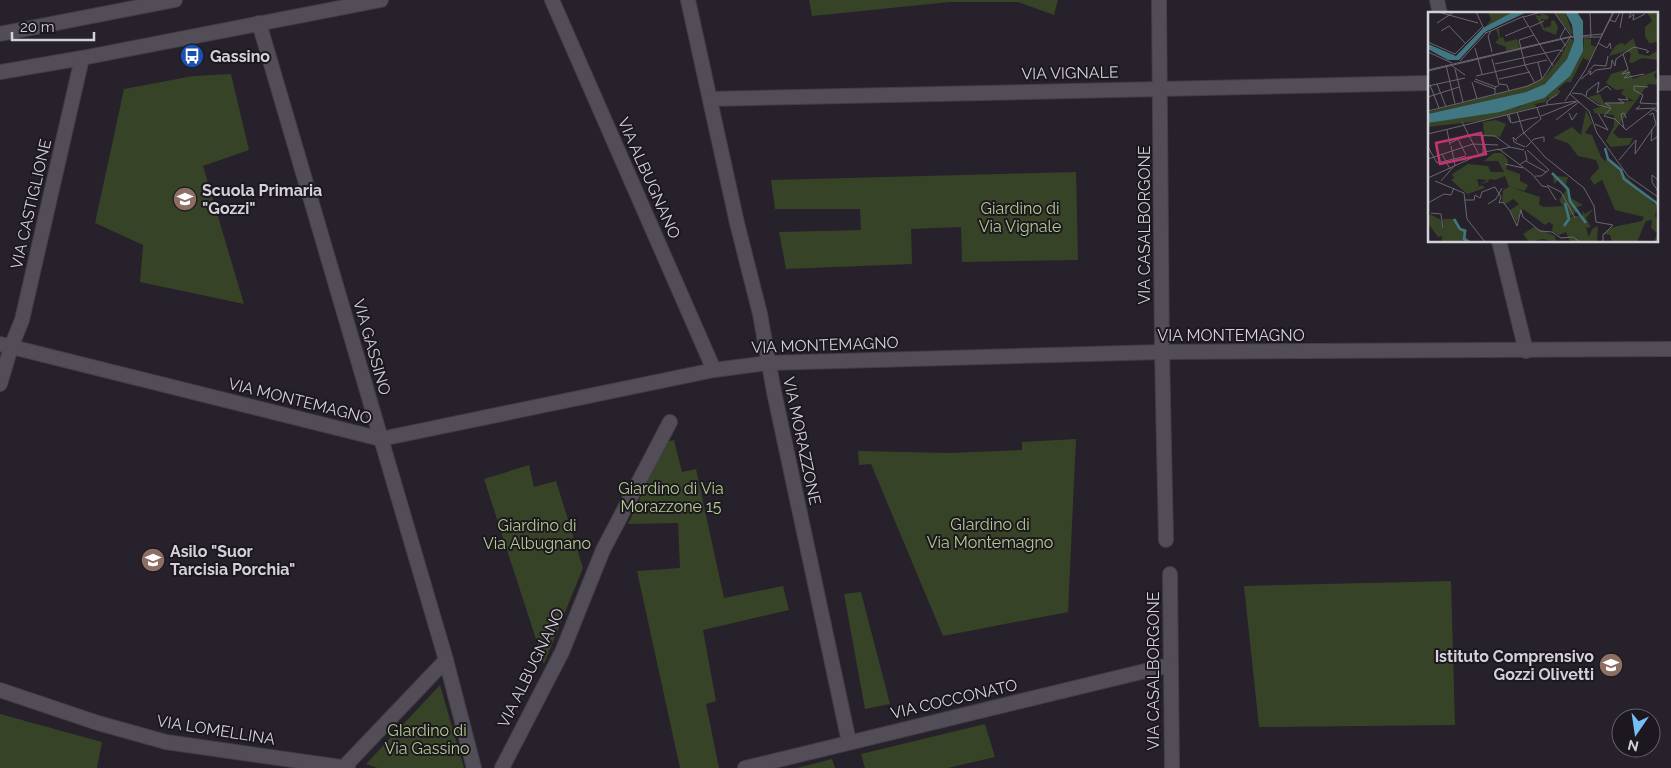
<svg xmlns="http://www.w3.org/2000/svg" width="1671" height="768" viewBox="0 0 1671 768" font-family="Raleway,sans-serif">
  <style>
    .green { fill: #374326 }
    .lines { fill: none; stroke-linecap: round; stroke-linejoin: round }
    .minor-casing { stroke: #423e46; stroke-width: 16 }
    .minor { stroke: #534d57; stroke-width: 14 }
    .labels { text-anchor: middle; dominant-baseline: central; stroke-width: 4; stroke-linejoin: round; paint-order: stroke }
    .poi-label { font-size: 16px; font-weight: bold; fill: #d4d1d7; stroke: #1d1820; text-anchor: start }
    .street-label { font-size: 16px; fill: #d4d1d7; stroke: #1d1820 }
    .park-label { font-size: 16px; fill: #b2cd8d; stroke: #1d1820 }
    .inset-river { fill: none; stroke: #417782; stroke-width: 2.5 }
    .inset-road { fill: none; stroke: #6c676f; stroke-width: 1 }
    .view { fill: #c5346e; fill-opacity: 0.15; stroke: #c5346e; stroke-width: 2.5 }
    .inset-edge { fill: none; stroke: #d4d1d7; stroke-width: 2.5 }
  </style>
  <rect width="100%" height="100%" fill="#26212a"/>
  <g class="green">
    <path d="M809,0H1058L1054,15L1018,2H950L812,16Z"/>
    <path d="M231,74L249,150L203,166L244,304L140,282L143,245L95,223L124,89L193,76Z"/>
    <path d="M1076,172L1078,260L962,262L961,227L911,229L912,264L786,269L779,232L861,230L860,209H775L771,180Z"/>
    <path d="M1076,439L1068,612L943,636L871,464L859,465L858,451L948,453L1022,450V442Z"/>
    <path d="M674,440L682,472L696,469L724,598L783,586L789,610L703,630L716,701L706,704L719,768H680L637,571L680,568L678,523L628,524L666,442Z"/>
    <path d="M529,465L534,487L556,481L583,568L544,664L484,479Z"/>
    <path d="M1451,581L1455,725L1259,727L1244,586Z"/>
    <path d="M861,592L890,704L865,709L844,594Z"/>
    <path d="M440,685L464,768H378L366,764Z"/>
    <path d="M0,714L102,742L97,768H0Z"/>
    <path d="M985,724L995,757L948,768H865L861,754Z"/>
    <path d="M832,759L835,768H797Z"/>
  </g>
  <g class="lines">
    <g class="minor-casing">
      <g id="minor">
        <path d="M552,0L714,370"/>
        <path d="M688,0L737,223L760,314L774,392L849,742"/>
        <path d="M1159,0L1162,352L1166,540"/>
        <path d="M1437,0L1440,14"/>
        <path d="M259,23L446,660L474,768"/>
        <path d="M0,34L175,0"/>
        <path d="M0,72L82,58L381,0"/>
        <path d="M1657,83H1671"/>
        <path d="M710,99L1430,83"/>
        <path d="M1499,241L1526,351"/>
        <path d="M0,344L381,439L714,370L768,363L1162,352L1671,349"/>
        <path d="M0,384L11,347L22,320L82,58"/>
        <path d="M1170,574L1172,768"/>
        <path d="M0,690L98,723L166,742L348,768"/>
        <path d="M344,767L446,660"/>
        <path d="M502,768L562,652L603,550L670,422"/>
        <path d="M745,768L1170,665"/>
      </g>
    </g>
    <use href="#minor" class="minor"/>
  </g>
  <defs>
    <g id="bus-disc" transform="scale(1.25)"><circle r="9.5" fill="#1a4fb4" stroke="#1d1820"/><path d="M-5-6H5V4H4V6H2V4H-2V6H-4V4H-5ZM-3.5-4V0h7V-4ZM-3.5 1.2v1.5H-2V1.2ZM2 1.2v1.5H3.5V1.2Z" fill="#fff"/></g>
    <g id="school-disc" transform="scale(1.25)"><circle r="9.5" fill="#8d6e63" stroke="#1d1820"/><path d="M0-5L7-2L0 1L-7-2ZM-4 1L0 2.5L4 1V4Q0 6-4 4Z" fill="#fff"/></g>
  </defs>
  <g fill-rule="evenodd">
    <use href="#bus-disc" x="192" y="56"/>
    <use href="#school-disc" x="185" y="199"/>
    <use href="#school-disc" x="153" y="560"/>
    <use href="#school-disc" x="1611" y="665"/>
  </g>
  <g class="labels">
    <g class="poi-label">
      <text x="210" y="56">Gassino</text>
      <text x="202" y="190">Scuola Primaria<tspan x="202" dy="18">"Gozzi"</tspan></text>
      <text x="170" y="551">Asilo "Suor<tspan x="170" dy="18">Tarcisia Porchia"</tspan></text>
      <text x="1594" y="656" text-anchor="end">Istituto Comprensivo<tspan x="1594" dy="18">Gozzi Olivetti</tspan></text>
    </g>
    <g class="street-label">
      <text transform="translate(1070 73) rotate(-1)">VIA VIGNALE</text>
      <text transform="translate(649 178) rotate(66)">VIA ALBUGNANO</text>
      <text transform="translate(31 204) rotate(-77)">VIA CASTIGLIONE</text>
      <text transform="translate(1144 225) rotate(-90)">VIA CASALBORGONE</text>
      <text x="1231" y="335">VIA MONTEMAGNO</text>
      <text transform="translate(825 345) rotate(-2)">VIA MONTEMAGNO</text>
      <text transform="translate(372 347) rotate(74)">VIA GASSINO</text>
      <text transform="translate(300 401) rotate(14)">VIA MONTEMAGNO</text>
      <text transform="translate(802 441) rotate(78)">VIA MORAZZONE</text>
      <text transform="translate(531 668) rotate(-64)">VIA ALBUGNANO</text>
      <text transform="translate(1153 671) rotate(-90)">VIA CASALBORGONE</text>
      <text transform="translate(954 699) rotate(-13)">VIA COCCONATO</text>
      <text transform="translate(216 730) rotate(9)">VIA LOMELLINA</text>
    </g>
    <g class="park-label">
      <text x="1020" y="208">Giardino di<tspan x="1020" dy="18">Via Vignale</tspan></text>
      <text x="671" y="488">Giardino di Via<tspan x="671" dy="18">Morazzone 15</tspan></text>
      <text x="990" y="524">GIardino di<tspan x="990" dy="18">Via Montemagno</tspan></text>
      <text x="537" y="525">Giardino di<tspan x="537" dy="18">Via Albugnano</tspan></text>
      <text x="427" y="730">GIardino di<tspan x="427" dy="18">Via Gassino</tspan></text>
    </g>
  </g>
  <g transform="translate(1428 12)">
    <rect width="230" height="230" fill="#26212a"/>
    <path d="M60,0H86L57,15L63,8ZM126,0H137L145,22H143ZM219,0L230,2V29L225,31H221L217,24V15L224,9ZM112,1L121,4L119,8L113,7L116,16L123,14V9L126,8L130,15L128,23L115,18L107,3L113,4ZM71,16L72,26L75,25L77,30L89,27L92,36L78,39V35L67,31L71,26L68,17ZM142,26L146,29L139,47L117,72L98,80L0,102V100L93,76L115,67L132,46ZM156,26L163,27V33L168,35L161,49L155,46L143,70H138L130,77L133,80L122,87L120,85L117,90L107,92L108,95L51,109L0,115V111L93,94L155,39ZM205,26L211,42L221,44L229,39L230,48L214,46L204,51L201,50L203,42L199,39L181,44L187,34L193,31L197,33ZM197,58H201L205,67L230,58L226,63L228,68L230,63V73L220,72L185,121L191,126H205L201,133L183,135L178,129L186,114V103L166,101L165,97L175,94L160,85L172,82L176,91L206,89L193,82L196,77L188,78L178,71L183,62ZM158,98L164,111L157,121L164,123L173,145L177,149L180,147L226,192L230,191L227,204L229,206L230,230H226L229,221L223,216L224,208L218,209L209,230H184L182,223L174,222L185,215L214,209L216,205L187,198L174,168L166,173L162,166L171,156L168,148L150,144L140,131L125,126L144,115L153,123ZM68,108L78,112L72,125L56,123L55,110ZM66,141H74L80,148L78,157L92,162V169L100,173L97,179L84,176L112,185L111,192L115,195L135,194L131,188L138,178L130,168L126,172L125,164L140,165L138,172L142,179L141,185L155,193L147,196L149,200L141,205L155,203L154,198L157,202L166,196L158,206L163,215L158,216L161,225L164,217L170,214L169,230H142L138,220L131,223L124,219L125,213L121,210L117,213L95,197L88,210L82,198L91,192L85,187L76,193L74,187L75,178L81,175L77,164L67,168L61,167L60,170L53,172L59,168L49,167L51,174L46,177L54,173L57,176L39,182L23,168L26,166L24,162L40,152L60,154L63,160H76L70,149H56ZM2,202L13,208L16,218L15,207H28L32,216L39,217L38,225L43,230H14V224L10,225L0,211ZM106,215L127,224L128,230L115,227L101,230L95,222Z" fill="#374326"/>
    <path d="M99,0L57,20L31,48H20L0,37V32L28,44L55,16L83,1ZM137,0H149L155,9V39L142,64L116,86L72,100L0,111V102L98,80L117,72L139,47L146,29L144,13Z" fill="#417782"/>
    <path class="inset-river" d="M177,136L180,147L193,158L196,167L230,192M124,161L140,177L142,189L158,211M26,207L32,217L37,219L36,227L41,230M136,214L141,207L137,191"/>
    <path class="inset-road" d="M10,0L50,11M48,0L58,21M162,0L163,26M203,0L201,6L206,2L205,8L217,2M95,5L125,54M96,5L113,0M182,8L187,10L192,0M9,11L26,0M102,15L116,9M137,16L132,26L138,34M192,16L195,0M13,19L21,14L38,32M63,19L60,24L64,40M106,23L91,28L97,53L107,71M77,24L101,14M0,30L27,42L54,15M170,31L179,36L182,31L183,37M47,36L54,62M0,40L24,51M195,42L206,35L219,38V41L221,39M64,47L71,72M32,49L58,21L96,4M110,50L114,67M67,52L131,38L135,39M18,53L27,92M23,53L37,63M27,57L35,90M0,58L140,25L175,22M0,59L143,25H173L186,0M160,60L166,53L178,54L180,44M48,64L119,48M47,67L68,75M71,67L102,60M153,67L163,59L162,63L168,58L183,56L184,48L187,54L188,47L195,42L200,57L194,62L202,60L196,66L216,62M46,69L67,77M44,70L49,87M9,72L18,95M2,73L11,96M0,74L37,66M220,75L206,74V78L215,83L212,91L230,92M144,81L154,82L170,93L183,96L176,104L187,107L198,118L225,97L230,100M67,82V76L72,72L79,73L81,79M142,82L161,99L169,121L200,164L230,185M158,84L159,79L171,70L169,81L179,74L183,78M0,85L31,75M137,89L158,57L185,0M119,93V89L130,82M182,94L177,91H196L190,87L200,88L198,85M212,94L208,97L228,96M0,99L100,74L114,67L143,24L126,0M89,100L96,122M141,101L144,108L149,101M79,103L83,111L81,102M113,104L148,90M128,108L151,90M34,110L51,143M84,111L110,105M167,112L180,118L170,101M196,116L193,102L196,101L198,106M224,117L223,129L229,125M19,118L22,133M96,121L117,145L156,176L166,194L168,210L185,213L175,223V230M0,122L119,93L150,89M39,123L67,124L82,135M30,127L38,143M88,127L113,107L109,96M89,129L85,125L86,130L97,135M22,131L39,123M23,134L27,153M0,135L9,151L38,144M98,135L106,127L116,125V130M71,137L104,162L114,174L120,175L128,188M70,138L82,135L96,138M99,138L121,158L113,164H107M55,141V123M14,142L22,157M0,147L45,132L70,133M191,148L208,128L207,142L228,112L225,101L221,103M98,149L118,160M77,152L95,156M91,153L99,148L97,139M0,166L57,140L71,137M230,168L224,163V170L230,179M7,169L36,181L39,207L57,230M13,169L27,153M119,173L133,180L147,206M37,188H46L47,183L52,186L54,180L67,175L73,185L71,191L75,190L82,199L89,214L93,198L95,205L112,219L124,220L133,226L145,225L152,230M0,191L16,182L23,183L26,176M60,192L68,187L74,176M3,201L13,202L15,216"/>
    <path class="view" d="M53,121L58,142L12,152L8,131Z"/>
    <rect width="230" height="230" class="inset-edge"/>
  </g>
  <g transform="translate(1636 733) rotate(193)"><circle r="24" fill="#1d1820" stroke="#666269"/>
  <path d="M0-4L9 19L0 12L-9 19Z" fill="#74c0f6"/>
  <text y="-8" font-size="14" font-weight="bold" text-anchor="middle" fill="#d4d1d7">N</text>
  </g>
  <path d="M12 32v8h82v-8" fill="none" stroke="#d4d1d7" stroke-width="2.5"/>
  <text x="20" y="32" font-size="15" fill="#d4d1d7" stroke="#1d1820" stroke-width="4" paint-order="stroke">20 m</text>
</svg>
